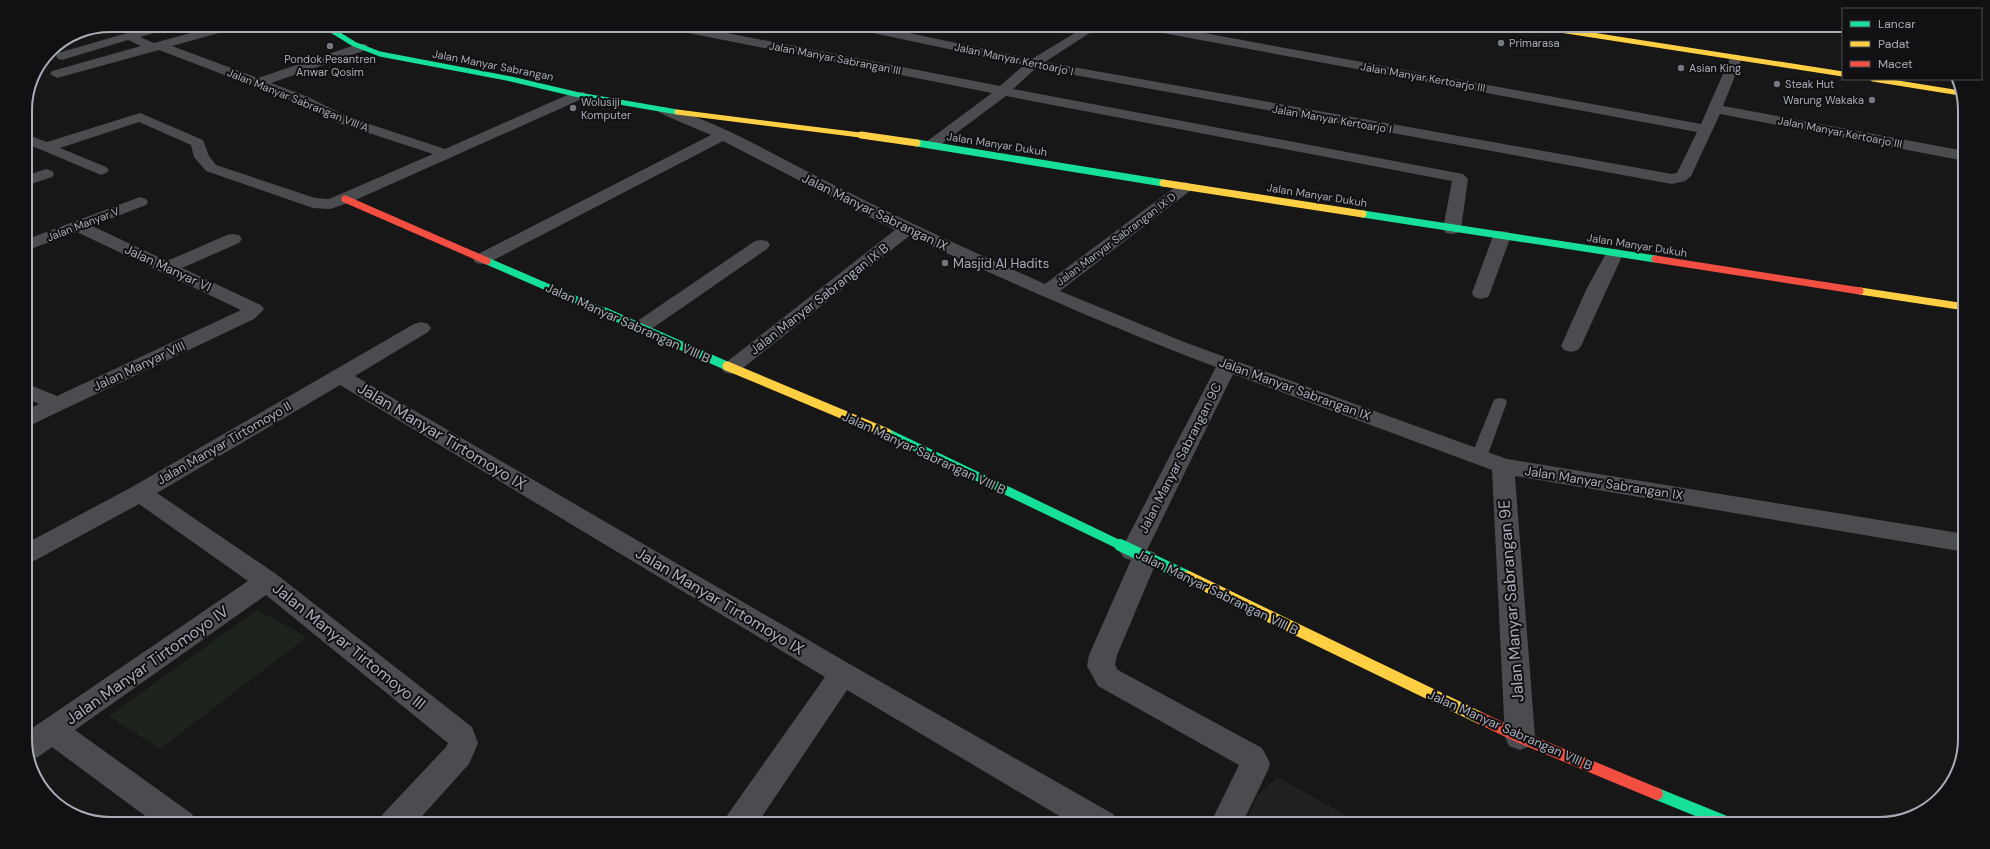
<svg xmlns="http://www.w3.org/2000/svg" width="1990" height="849" viewBox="0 0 1990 849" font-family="'DM Sans',sans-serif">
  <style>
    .built { fill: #212123 }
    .green { fill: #1d241e }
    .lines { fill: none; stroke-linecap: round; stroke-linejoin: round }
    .lane { fill: #4b4c50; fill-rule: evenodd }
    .street { fill: #4b4c50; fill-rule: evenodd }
    .fast-far3 { stroke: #16e098; stroke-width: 5 }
    .fast-far2 { stroke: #16e098; stroke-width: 7 }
    .fast-far1 { stroke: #16e098; stroke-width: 9 }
    .fast { stroke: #16e098; stroke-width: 12 }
    .slow-far3 { stroke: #ffcf43; stroke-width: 5 }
    .slow-far2 { stroke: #ffcf43; stroke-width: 7 }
    .slow-far1 { stroke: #ffcf43; stroke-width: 9 }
    .slow { stroke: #ffcf43; stroke-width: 12 }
    .jam-far1 { stroke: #f24e42; stroke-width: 7 }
    .jam { stroke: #f24e42; stroke-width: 12 }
    .poi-dot { fill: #757880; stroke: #111113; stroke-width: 1.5 }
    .labels { text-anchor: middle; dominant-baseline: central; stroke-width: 4; stroke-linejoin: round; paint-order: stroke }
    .far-poi-label { font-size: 11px; fill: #a8adb8; stroke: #111113; text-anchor: start }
    .far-street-label { font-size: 11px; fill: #a8adb8; stroke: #111113 }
    .street-label { font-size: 13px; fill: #a8adb8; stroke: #111113 }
    .poi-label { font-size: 13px; fill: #a8adb8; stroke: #111113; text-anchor: start }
    .near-street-label { font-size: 16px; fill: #a8adb8; stroke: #111113 }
    .rim { fill: none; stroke: #a8adb8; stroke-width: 2 }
  </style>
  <rect width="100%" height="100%" fill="#171717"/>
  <path class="built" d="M1277,777L1362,824H1245L1257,796Z"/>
  <path class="green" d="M257,610L307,637L160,749L109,716Z"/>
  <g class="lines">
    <path class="lane" d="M1500,398L1505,399L1507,402L1487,457L1485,461L1479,462L1473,461L1471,457L1493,402L1495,399Z"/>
    <g class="street">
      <path d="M155,25H174L172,28L140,37L154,43L220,25H239L237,28L172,46L258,78L358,44H366L368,47L366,50L271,83L308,97L348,117L445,149L574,92H584L586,95L584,98L351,202L330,209L313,208L206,171L194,157L191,145L139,122L60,148L106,167L109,170L106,173L101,175L25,143V134L47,142L140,113L203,140L209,156L216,165L315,198L329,199L433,154L338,123L298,103L159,50L57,78L50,74L52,71L141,46L128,40L62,60L58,59L56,56L58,53Z"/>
      <path d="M662,25H686L1000,86L1024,65L854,29L848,25H871L1032,59L1088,25H1102L1045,62L1672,174L1677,173L1697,132L1141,29L1135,25H1160L1701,124L1730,58L1736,54L1742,58L1723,106L1965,151V161L1720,114L1691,176L1685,181L1672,184L1036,68L1013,89L1463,174L1468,179L1461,229L1458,233L1452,234L1446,233L1443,229L1452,181L1006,96L936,148H926L924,145L926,142L992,93L668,29Z"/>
      <path d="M665,107C716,120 776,156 824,180C897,217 971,251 1045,284L1179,184L1185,182L1191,184L1193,187L1191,190L1060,291L1184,342L1507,459L1965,534V552L1515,476L1535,737L1531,746L1520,750L1509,746L1505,737L1492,470L1233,374L1147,550L1154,552L1158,558L1117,655L1115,665L1118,670L1262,748L1270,763L1268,770L1242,824H1210L1239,765L1098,686L1087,666L1089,655L1131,560L1124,558L1120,552L1216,367C1112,328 1010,282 909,236L738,372L731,374L724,372L721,368L724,364L895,230L723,141L488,263L482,264L476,263L473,259L476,255L711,135C703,131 661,115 658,111L660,108Z"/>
      <path d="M46,169L52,171L54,174L52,177L25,186V176Z"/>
      <path d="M140,197L146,199L148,202L146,205L92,226L167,261L227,235L233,234L239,235L242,239L239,243L182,268L261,305L264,309L254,319L33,424L25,426V411L39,404L25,397V383L57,396L241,310L77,232L25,251V240Z"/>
      <path d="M1502,231L1508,232L1511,236L1490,293L1488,297L1481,299L1474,297L1472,293L1493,236L1496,232Z"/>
      <path d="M761,240L767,241L770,245L767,249L647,332L640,334L633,332L630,328L633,324L755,241Z"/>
      <path d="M1614,249L1620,250L1623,254L1581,346L1578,350L1571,352L1564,350L1561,346L1587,288L1608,250Z"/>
      <path d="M421,322L428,324L431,328L428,332L355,376L853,666L1113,814L1118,824H1073L847,690L757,824H723L728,814L825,677L340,385L157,493L276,574L472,727L478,743L469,764L415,824H378L383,814L446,747L448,743L266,595L75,730L192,814L197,824H156L52,747L38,757L31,759L25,744V733L248,581L139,504L34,561L25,564V544L132,487L414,324Z"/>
    </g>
    <path class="fast-far3" d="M323,25L354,44L380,54L511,79L579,95L677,112"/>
    <g class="fast-far2">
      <path d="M917,143L1163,183"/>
      <path d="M1363,214L1655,259"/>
      <path d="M487,261L607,313"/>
    </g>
    <g class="fast-far1">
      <path d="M605,312L727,366"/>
      <path d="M887,433L1122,546"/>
    </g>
    <g class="fast">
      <path d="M1120,545L1188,577"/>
      <path d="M1657,794L1731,824"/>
    </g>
    <g class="slow-far3">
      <path d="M1528,25L1843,74"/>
      <path d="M1873,79L1960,93"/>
      <path d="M677,112L868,136"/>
    </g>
    <g class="slow-far2">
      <path d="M861,135L917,143"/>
      <path d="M1163,183L1363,214"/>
      <path d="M1860,291L1965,307"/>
    </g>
    <path class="slow-far1" d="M727,366L887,433"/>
    <path class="slow" d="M1188,577L1480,718"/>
    <g class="jam-far1">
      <path d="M345,199L487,261"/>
      <path d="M1655,259L1860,291"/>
    </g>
    <path class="jam" d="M1480,718L1520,737L1657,794"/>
  </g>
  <g class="poi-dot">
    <circle cx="1501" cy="43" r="4"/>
    <circle cx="330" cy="46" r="4"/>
    <circle cx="1681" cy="68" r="4"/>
    <circle cx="1777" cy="84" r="4"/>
    <circle cx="1872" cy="100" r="4"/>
    <circle cx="573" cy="108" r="4"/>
    <circle cx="945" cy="263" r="4"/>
  </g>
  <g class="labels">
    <g class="far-poi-label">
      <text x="1509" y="43">Primarasa</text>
      <text x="330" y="59" text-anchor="middle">Pondok Pesantren<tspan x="330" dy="13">Anwar Qosim</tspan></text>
      <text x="1689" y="68">Asian King</text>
      <text x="1785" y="84">Steak Hut</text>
      <text x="1864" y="100" text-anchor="end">Warung Wakaka</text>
      <text x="581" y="102">Wolusiji<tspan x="581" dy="13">Komputer</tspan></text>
    </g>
    <g class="far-street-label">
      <text transform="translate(835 58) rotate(11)">Jalan Manyar Sabrangan III</text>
      <text transform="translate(1014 59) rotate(12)">Jalan Manyar Kertoarjo I</text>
      <text transform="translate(493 65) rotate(11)">Jalan Manyar Sabrangan</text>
      <text transform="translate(1423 77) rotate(10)">Jalan Manyar Kertoarjo III</text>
      <text transform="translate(298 100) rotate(22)">Jalan Manyar Sabrangan VIII A</text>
      <text transform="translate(1332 119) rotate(10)">Jalan Manyar Kertoarjo I</text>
      <text transform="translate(1840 132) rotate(11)">Jalan Manyar Kertoarjo III</text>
      <text transform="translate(997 144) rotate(9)">Jalan Manyar Dukuh</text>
      <text transform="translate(1317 195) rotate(9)">Jalan Manyar Dukuh</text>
      <text transform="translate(83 224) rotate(-21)">Jalan Manyar V</text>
      <text transform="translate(1116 239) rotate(-37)">Jalan Manyar Sabrangan IX D</text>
      <text transform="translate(1637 245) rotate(9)">Jalan Manyar Dukuh</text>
    </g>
    <g class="street-label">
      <text transform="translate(875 212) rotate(26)">Jalan Manyar Sabrangan IX</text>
      <text transform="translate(168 268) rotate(25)">Jalan Manyar VI</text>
      <text transform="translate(819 299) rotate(-38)">Jalan Manyar Sabrangan IX B</text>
      <text transform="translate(628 323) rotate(24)">Jalan Manyar Sabrangan VIII B</text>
      <text transform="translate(139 366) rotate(-25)">Jalan Manyar VIII</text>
      <text transform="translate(1295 389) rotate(20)">Jalan Manyar Sabrangan IX</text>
      <text transform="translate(224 443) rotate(-30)">Jalan Manyar Tirtomoyo II</text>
      <text transform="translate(924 453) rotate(25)">Jalan Manyar Sabrangan VIII B</text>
      <text transform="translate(1180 458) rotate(-63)">Jalan Manyar Sabrangan 9C</text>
      <text transform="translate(1604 483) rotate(9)">Jalan Manyar Sabrangan IX</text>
      <text transform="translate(1217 592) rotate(26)">Jalan Manyar Sabrangan VIII B</text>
      <text transform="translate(1510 730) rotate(24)">Jalan Manyar Sabrangan VIII B</text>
    </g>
    <g class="poi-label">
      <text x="953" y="263">Masjid Al Hadits</text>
    </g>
    <g class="near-street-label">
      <text transform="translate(442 436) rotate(31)">Jalan Manyar Tirtomoyo IX</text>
      <text transform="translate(720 601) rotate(31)">Jalan Manyar Tirtomoyo IX</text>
      <text transform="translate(1511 601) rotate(-94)">Jalan Manyar Sabrangan 9E</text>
      <text transform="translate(349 646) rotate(39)">Jalan Manyar Tirtomoyo III</text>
      <text transform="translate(147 665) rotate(-35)">Jalan Manyar Tirtomoyo IV</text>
    </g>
  </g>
  <path d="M0 0H1990V849H0ZM110 32H1880A78 78 0 0 1 1958 110V739A78 78 0 0 1 1880 817H110A78 78 0 0 1 32 739V110A78 78 0 0 1 110 32Z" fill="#111113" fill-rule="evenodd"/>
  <path class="rim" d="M110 32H1880A78 78 0 0 1 1958 110V739A78 78 0 0 1 1880 817H110A78 78 0 0 1 32 739V110A78 78 0 0 1 110 32Z"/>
  <rect x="1842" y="8" width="140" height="72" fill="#111113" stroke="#4d4f55"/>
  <rect x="1850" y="21" width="20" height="6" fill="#16e098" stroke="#4d4f55"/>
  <text x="1878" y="28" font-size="12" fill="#a8adb8">Lancar</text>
  <rect x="1850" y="41" width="20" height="6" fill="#ffcf43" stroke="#4d4f55"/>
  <text x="1878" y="48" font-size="12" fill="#a8adb8">Padat</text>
  <rect x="1850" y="61" width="20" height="6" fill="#f24e42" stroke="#4d4f55"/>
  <text x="1878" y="68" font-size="12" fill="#a8adb8">Macet</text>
</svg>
